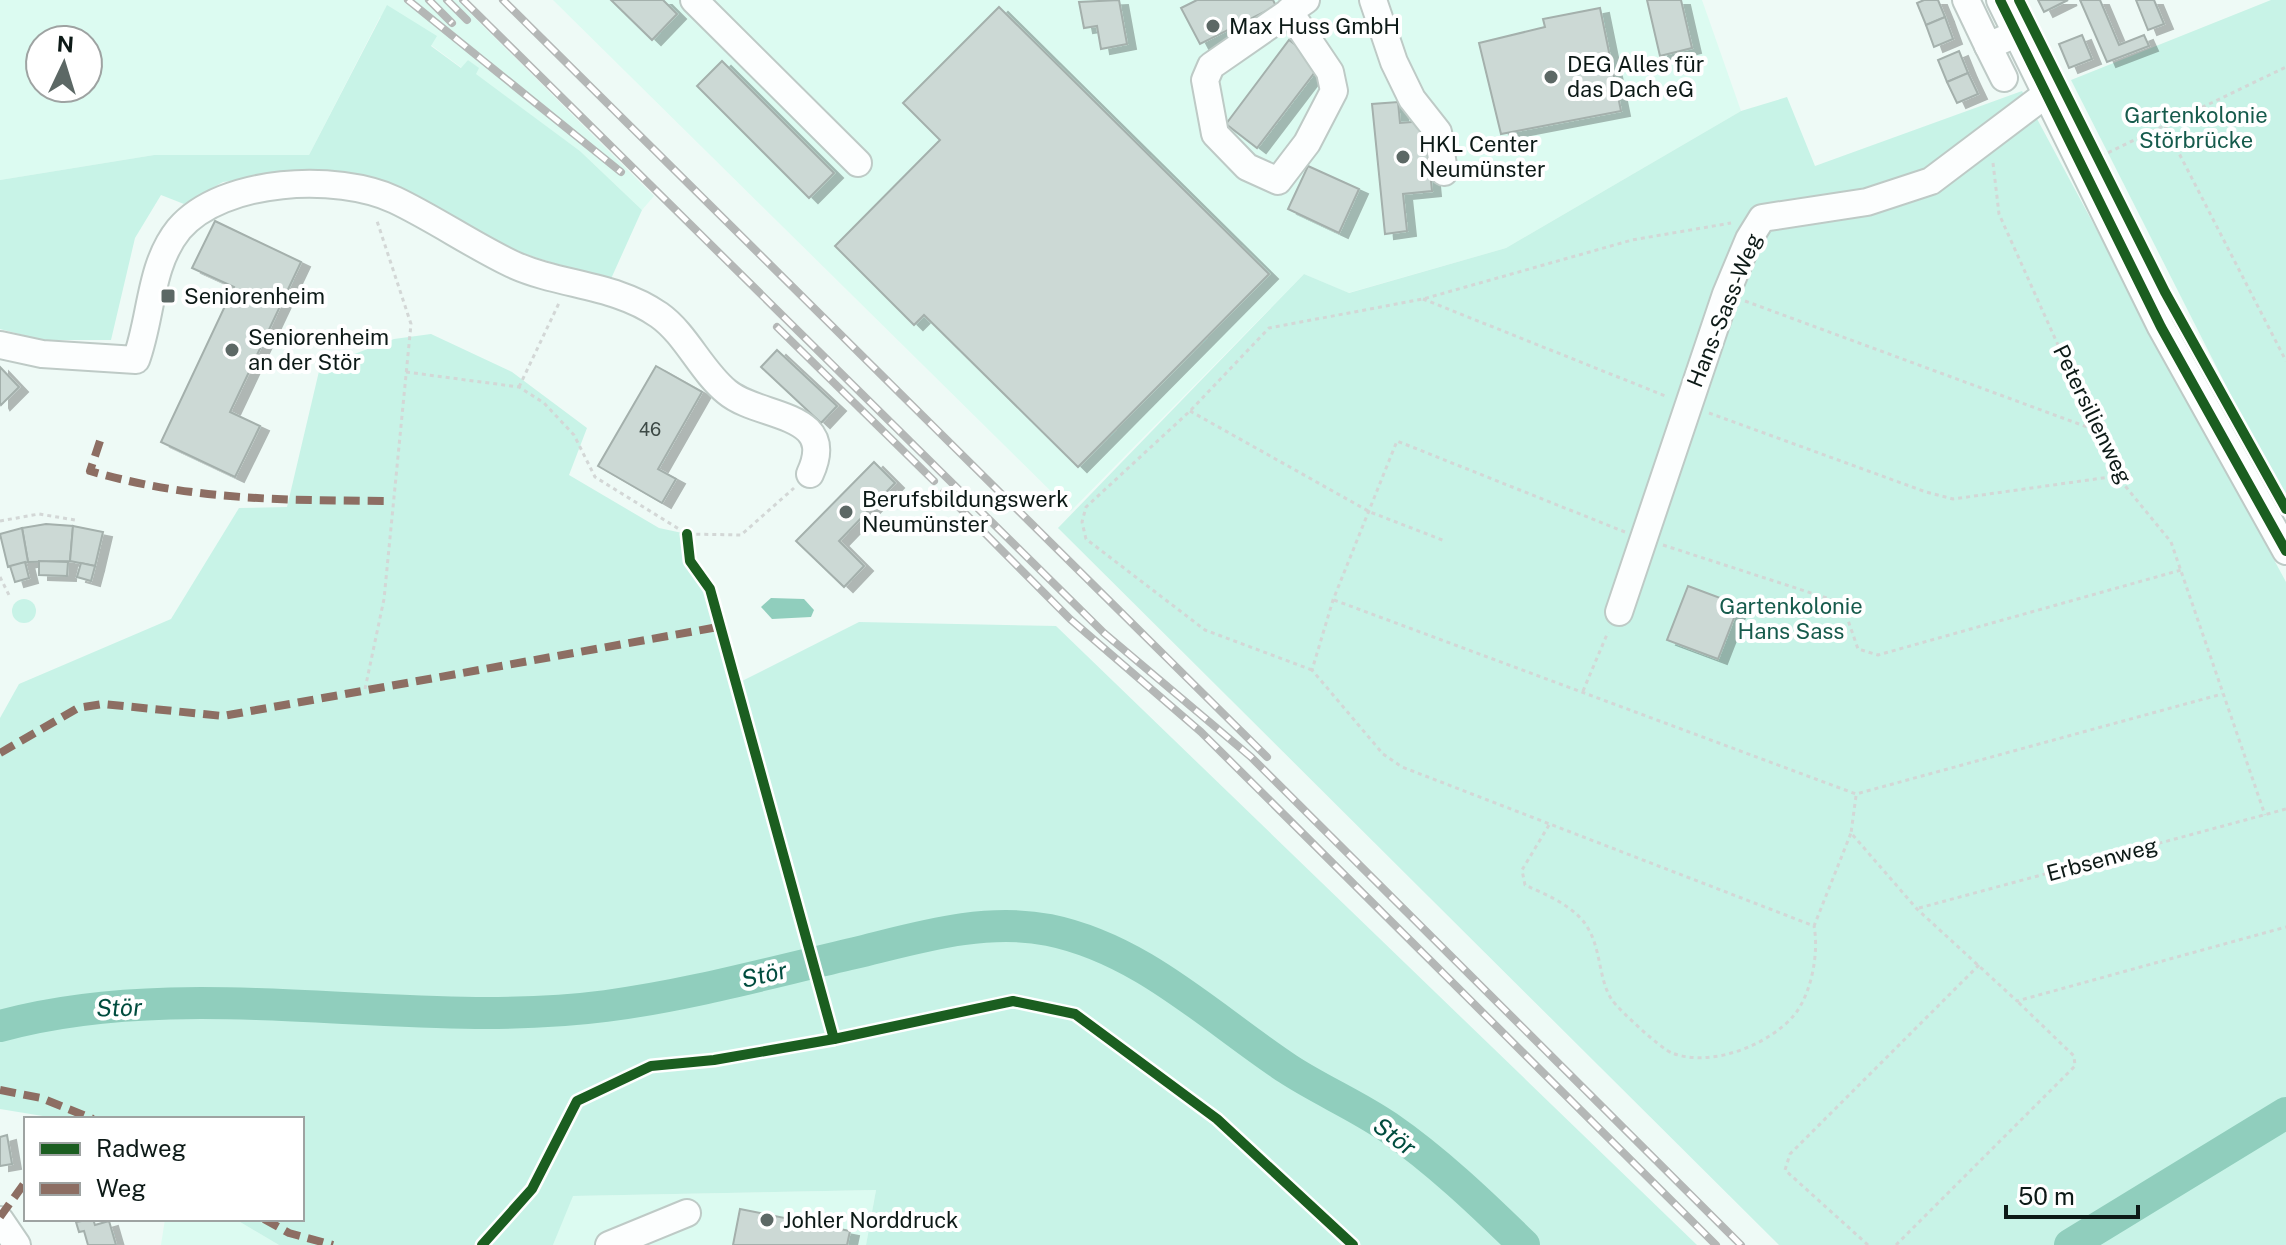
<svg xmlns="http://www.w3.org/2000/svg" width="2286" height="1245" viewBox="0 0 2286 1245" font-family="'Public Sans',sans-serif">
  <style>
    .built { fill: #dcfbf1; fill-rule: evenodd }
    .green { fill: #c8f3e7 }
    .water { fill: #90cebd }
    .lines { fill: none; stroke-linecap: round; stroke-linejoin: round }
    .river { stroke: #90cebd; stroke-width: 32 }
    .building { fill: #ccd9d5; stroke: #a4b0ac; stroke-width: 2; filter: url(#shadow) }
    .minor-casing { stroke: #becac6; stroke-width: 30 }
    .path { stroke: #d3d7d6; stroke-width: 3; stroke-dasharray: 4 4; stroke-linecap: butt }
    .minor { stroke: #fcfefe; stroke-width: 26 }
    .rail-casing { stroke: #b4b7b6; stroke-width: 8 }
    .rail { stroke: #fff; stroke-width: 5; stroke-dasharray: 15; stroke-linecap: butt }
    .quiet { stroke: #8d6e63; stroke-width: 8; stroke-dasharray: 16 8; stroke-linecap: butt }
    .cycleway-casing { stroke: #fff; stroke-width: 15 }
    .cycleway { stroke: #1b5e20; stroke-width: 10 }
    .poi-dot { fill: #5c6865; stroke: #fff; stroke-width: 3 }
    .labels { text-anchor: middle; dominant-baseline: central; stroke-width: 8; stroke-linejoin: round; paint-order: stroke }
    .number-label { font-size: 18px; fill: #3d4a46 }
    .poi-label { font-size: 22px; fill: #0d1a17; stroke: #fff; text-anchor: start }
    .park-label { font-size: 22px; fill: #165b4c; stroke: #fff }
    .street-label { font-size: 22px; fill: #0d1a17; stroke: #fff }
    .water-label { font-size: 24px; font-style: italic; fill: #004c3e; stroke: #fff }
  </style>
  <defs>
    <filter id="shadow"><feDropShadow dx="9" dy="5" stdDeviation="0" flood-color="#0004"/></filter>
  </defs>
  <rect width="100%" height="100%" fill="#eefaf6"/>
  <g class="built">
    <path d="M0,0H457L654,196L642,210L580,151L475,74L478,68L468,60L462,68L431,45L436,37L380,17L309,155H154L0,180ZM40,40H88V88H40Z"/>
    <path d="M553,0H1702L1741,111L1506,248L1348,293L1304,274L1071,511Z"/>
    <path d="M876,1190L866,1245H553L572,1196Z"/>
    <path d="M165,1219H235L279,1245H161Z"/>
  </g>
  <g class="green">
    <path d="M2271,0H2286V504L2071,80Z"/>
    <path d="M387,5L437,36L431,46L461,68L468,60L479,68L476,74L580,151L642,210L610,281L522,253L366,178L262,177L223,182L184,204L161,195L135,238L111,340H42L0,329V180L154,155H309Z"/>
    <path d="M2022,91L2286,582V1245H1779L1058,528L1304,274L1349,293L1506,248L1741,111L1787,97L1815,166Z"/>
    <path d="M431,334L512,372L587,428L569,475L659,528L687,534L690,561L710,589L736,684L859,622L1056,626L1697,1245H866L876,1190L573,1196L553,1245H279L235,1219H302V1119H61L0,1109V718L19,684L171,619L239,508L287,507L320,367L394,339Z"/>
    <circle cx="24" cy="611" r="12"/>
  </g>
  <path class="water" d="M771,598L804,599L814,610L811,617L772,619L761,607Z"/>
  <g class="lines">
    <g class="river">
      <path d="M0,1026C195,973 407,1032 606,1006C690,995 772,972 855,953C917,938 984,917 1049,930C1142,949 1211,1018 1288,1069C1320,1090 1356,1105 1388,1127C1436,1160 1482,1204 1524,1245"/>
      <path d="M2070,1245L2286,1113"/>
    </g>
  </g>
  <g class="building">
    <path d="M611,0H663L677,14L652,40Z"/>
    <path d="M1119,0L1127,44L1101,49L1097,26L1084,28L1079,2Z"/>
    <path d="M1197,0H1273L1276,6L1200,44L1181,8Z"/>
    <path d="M1647,0H1681L1692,48L1660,56Z"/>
    <path d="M1924,0H1938L1945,17L1926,25L1917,3Z"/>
    <path d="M2038,0H2068L2044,12Z"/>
    <path d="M2080,0H2100L2119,45L2144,35L2149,46L2107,62Z"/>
    <path d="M2136,0H2154L2164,24L2148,30Z"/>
    <path d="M999,7L1269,274L1078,467L924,315L914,325L835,246L940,140L903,103Z"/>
    <path d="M1600,8L1621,111L1501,134L1479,43L1545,27L1543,19Z"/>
    <path d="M1945,17L1953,39L1934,47L1926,25Z"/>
    <path d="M2082,35L2092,59L2069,68L2059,44Z"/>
    <path d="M1289,40L1321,64L1257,148L1226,124Z"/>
    <path d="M1959,51L1968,73L1947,82L1938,60Z"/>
    <path d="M722,61L834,173L809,198L697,86Z"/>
    <path d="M1968,73L1978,94L1957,103L1947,82Z"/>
    <path d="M1398,102L1400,123L1425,121L1432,191L1403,194L1407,231L1385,234L1372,104Z"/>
    <path d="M1308,166L1359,189L1339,233L1288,209Z"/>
    <path d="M215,221L301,262L230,412L260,426L235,477L161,442L234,287L192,268Z"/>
    <path d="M777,350L837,406L821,423L761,367Z"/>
    <path d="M656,366L702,392L658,469L676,479L662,503L598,466Z"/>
    <path d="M0,367L19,387L1,405L0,403Z"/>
    <path d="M874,462L895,483L839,541L864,566L844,587L796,541Z"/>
    <path d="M46,524L73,526L70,561L28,562L22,528Z"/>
    <path d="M73,526L103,532L95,566L70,561Z"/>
    <path d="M22,528L28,562L8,567L0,534Z"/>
    <path d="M39,561L68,562L67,576L39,575Z"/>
    <path d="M25,562L29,578L15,582L10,566Z"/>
    <path d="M81,563L95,566L91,581L77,577Z"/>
    <path d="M1688,586L1739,605L1718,659L1667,640Z"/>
    <path d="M7,1135L12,1164L0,1166V1137Z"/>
    <path d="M740,1209L850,1231L847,1245H733Z"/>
    <path d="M93,1219L95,1225L109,1221L116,1245H88L84,1231L79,1232L76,1222Z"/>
  </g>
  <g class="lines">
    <g class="minor-casing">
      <g id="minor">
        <path d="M694,0L858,163"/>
        <path d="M1373,0L1394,62L1412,99L1438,132L1444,172"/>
        <path d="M1966,0L1988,46L2016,34"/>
        <path d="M2000,0L2161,327L2286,551"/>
        <path d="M1289,11L1330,72L1334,91L1307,143L1278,181L1247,167L1215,134L1205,80L1211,66L1306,0"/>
        <path d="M1988,46L2004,78"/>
        <path d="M0,345L42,354L136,360C152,317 149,266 179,229C223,178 337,173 395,200C435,219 472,245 512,264C560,286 615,284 659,315C686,334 701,371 727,392C759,419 839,411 810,474"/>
        <path d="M1619,612L1726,294L1749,239L1762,218L1867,202L1931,181L2045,95"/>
        <path d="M0,1220L17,1245"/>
        <path d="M609,1245L687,1213"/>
      </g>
    </g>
    <g class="path">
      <path d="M2165,126L2286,361"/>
      <path d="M2101,156L2286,67"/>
      <path d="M1993,163L1999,214L2117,476L2171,542L2265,815"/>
      <path d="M1423,299L1668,397"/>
      <path d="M1745,301L2098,431"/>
      <path d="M406,372L519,387L544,403L574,435L595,477L687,534L741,535L794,488"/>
      <path d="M519,387L560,301"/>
      <path d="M1190,411L1370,512L1445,541"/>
      <path d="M1709,413L1926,492L1953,499L2117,476"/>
      <path d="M0,521L39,514L75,520"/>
      <path d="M1625,532L1397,441L1333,600L1312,670L1383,754L1402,767L1814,926L1851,833"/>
      <path d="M1663,545L1842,603L1858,649L1878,655L2181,570"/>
      <path d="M0,577L9,595"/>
      <path d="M1334,600L1856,794L2222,694"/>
      <path d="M1312,670L1205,630L1086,539L1082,522L1086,507L1190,411L1269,328L1423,299L1632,240L1731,223"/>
      <path d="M365,689L384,599L411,324L376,218"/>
      <path d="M1583,691L1608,632"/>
      <path d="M1856,796L1851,833L1917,909L2017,1001L2286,927"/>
      <path d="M1549,825L1522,870L1525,885C1547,895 1577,907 1589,930C1601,951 1599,981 1612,1000C1620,1011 1661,1049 1672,1053C1711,1068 1770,1045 1795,1014C1812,992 1819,952 1814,926"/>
      <path d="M1919,908L2286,809"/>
      <path d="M1868,1245L1785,1170L1790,1154L1979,965"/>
      <path d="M1896,1245L2075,1066L2074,1056L2018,1002"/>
    </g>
    <use href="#minor" class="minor"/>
    <g class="rail-casing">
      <g id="rail">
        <path d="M408,0L621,172"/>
        <path d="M429,0L452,23"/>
        <path d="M447,0L467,20"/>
        <path d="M463,0L1104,633L1251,757L1741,1245"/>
        <path d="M503,0L1267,757"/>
        <path d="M777,327L934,481"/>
        <path d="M944,492L1070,619L1201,732L1716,1245"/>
      </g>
    </g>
    <use href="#rail" class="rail"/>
    <g class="quiet">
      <path d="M100,441L90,471C194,501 285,500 391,501"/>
      <path d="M0,753L78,708L103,704L223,716L718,627"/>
      <path d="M0,1090L41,1098L93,1119"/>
      <path d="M0,1217L26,1181"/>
      <path d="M264,1219L289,1233L333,1245"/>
    </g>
    <g class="cycleway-casing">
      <g id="cycleway">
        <path d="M2000,0L2161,327L2286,551"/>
        <path d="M2019,0L2165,292L2286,509"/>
        <path d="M687,534L690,561L710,589L834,1039"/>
        <path d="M482,1245L532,1189L577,1101L651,1066L714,1060L834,1039L1013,1001L1075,1014L1217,1119L1353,1245"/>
      </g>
    </g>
    <use href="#cycleway" class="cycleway"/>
  </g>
  <g class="poi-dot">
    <circle cx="1213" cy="26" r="8"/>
    <circle cx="1551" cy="77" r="8"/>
    <circle cx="1403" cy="157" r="8"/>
    <rect x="160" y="288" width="16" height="16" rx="4"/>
    <circle cx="232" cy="350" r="8"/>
    <circle cx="846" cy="512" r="8"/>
    <circle cx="767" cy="1220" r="8"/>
  </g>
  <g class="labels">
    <g class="number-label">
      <text x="650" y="429">46</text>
    </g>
    <g class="poi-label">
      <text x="1229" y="26">Max Huss GmbH</text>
      <text x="1567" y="64">DEG Alles für<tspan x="1567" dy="25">das Dach eG</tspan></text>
      <text x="1419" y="144">HKL Center<tspan x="1419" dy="25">Neumünster</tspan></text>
      <text x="184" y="296">Seniorenheim</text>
      <text x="248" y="337">Seniorenheim<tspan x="248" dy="25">an der Stör</tspan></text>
      <text x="862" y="499">Berufsbildungswerk<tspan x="862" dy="25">Neumünster</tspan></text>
      <text x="783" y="1220">Johler Norddruck</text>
    </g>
    <g class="park-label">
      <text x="2196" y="115">Gartenkolonie<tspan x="2196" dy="25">Störbrücke</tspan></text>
      <text x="1791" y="606">Gartenkolonie<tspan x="1791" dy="25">Hans Sass</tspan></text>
    </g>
    <g class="street-label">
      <text transform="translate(1724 310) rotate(-68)">Hans-Sass-Weg</text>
      <text transform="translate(2093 414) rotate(64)">Petersilienweg</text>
      <text transform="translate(2102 859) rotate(-15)">Erbsenweg</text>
    </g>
    <g class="water-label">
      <text transform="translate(764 974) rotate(-13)">Stör</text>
      <text transform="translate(119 1007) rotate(-1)">Stör</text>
      <text transform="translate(1395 1136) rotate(37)">Stör</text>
    </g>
  </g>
  <rect x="24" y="1117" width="280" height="104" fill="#ffffff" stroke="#9ea3a2" stroke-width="2"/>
  <rect x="40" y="1143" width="40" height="12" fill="#1b5e20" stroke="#9ea3a2" stroke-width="2"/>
  <text x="96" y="1157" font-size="24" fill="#0d1a17">Radweg</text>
  <rect x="40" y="1183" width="40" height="12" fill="#8d6e63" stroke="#9ea3a2" stroke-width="2"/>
  <text x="96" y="1197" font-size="24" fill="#0d1a17">Weg</text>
  <g transform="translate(64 64) rotate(4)"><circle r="38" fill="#ffffff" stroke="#9ea3a2" stroke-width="2"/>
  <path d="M0-6L14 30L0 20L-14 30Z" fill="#5c6865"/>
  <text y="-12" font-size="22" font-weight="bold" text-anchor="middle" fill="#0d1a17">N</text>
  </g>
  <path d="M2006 1205v12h132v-12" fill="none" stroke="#0d1a17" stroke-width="4"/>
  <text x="2018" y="1205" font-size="24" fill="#0d1a17" stroke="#ffffff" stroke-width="6" paint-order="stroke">50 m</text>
</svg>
